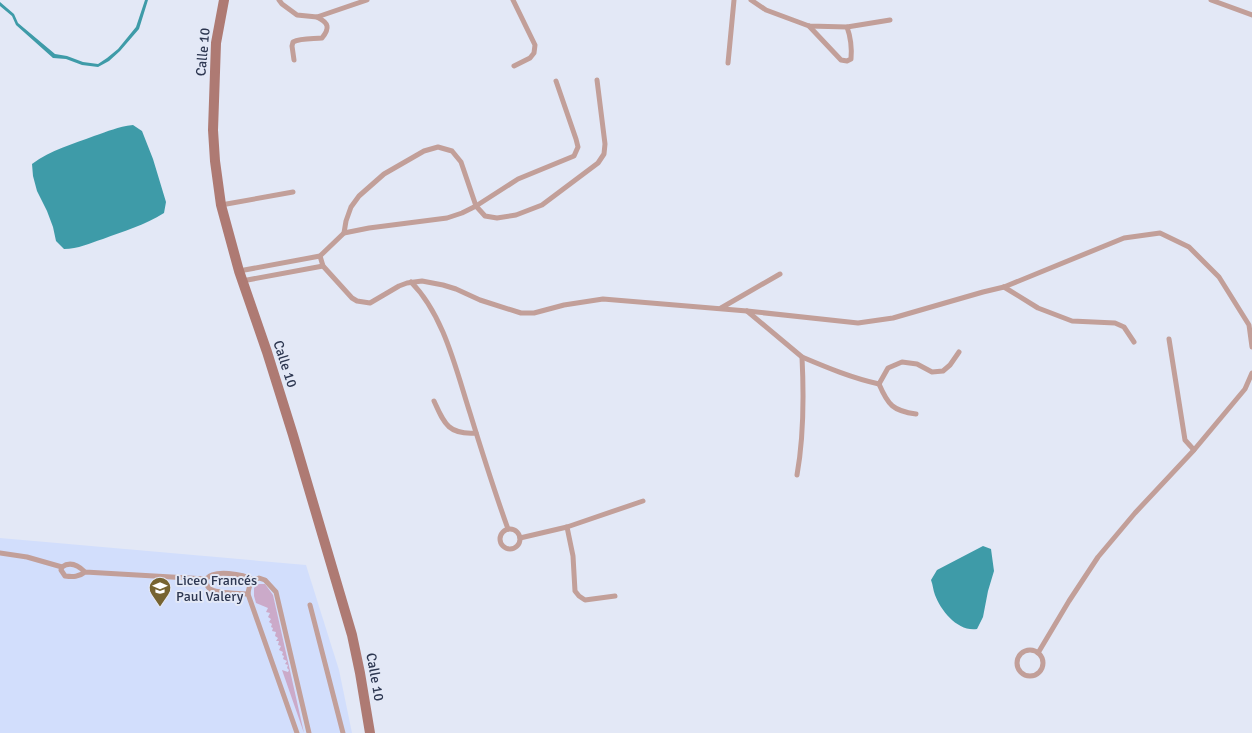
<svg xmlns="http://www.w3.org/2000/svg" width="1252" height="733" viewBox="0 0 1252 733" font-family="Signika,sans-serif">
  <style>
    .built { fill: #d2defc }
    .green { fill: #cbaac9 }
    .water { fill: #3e9ba8 }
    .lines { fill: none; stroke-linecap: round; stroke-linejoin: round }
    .lane { stroke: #c29f99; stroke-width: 5 }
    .secondary { stroke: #ae7a73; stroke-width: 10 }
    .labels { text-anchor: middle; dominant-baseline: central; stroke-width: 4; stroke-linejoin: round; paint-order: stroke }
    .street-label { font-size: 14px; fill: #2d3751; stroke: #e3e8f6 }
    .poi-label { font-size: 14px; fill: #2d3751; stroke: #e3e8f6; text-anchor: start }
  </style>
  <rect width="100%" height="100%" fill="#e3e8f6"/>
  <path class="built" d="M0,538L306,565L339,670L352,733H0Z"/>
  <path class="green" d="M258,584H265L273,595L304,733L282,670L288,672L289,670L287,668L288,665L285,664L287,661L283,659L284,656L282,655L283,652L279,650L281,646L278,645L279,641H276L278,638L275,636L276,632L272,631L273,628L271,627L272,624L269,622L271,619L268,617L270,613L266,612L268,608L256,603L254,596V588Z"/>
  <g class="water">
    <path d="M145,0H148L139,29L120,51L109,61L98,67L82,65L66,59L53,58L16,25L12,16L0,6V2L14,14L18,23L55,54L67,56L83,62L98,64L107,58L118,49L136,27Z"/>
    <path d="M133,125L142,131L153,159L166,202L164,213C145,225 124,231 103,239C90,243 78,249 64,249L56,241L53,227L47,211L37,191L33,176L32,164C51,150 73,144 94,136C109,131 117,127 133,125Z"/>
    <path d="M983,546L991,549L994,571L988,591L983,617L977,629C958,632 941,611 935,595C933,590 933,585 931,580L937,570Z"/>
  </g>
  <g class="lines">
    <g class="lane">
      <path d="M279,0L282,4L297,15L317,17L367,0"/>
      <path d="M513,0L535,45L534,53L530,58L514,66"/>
      <path d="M751,0L766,10L809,26L847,27L890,20"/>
      <path d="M1211,0L1252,15"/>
      <path d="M809,26L841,60L847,61L851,59C852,47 851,38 847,27"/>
      <path d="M294,60L292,46L293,42C301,38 313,39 322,38C330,28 329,23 317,17"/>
      <path d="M728,63L734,0"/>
      <path d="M221,205L293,192"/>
      <path d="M344,233L346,221L351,207L359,196L384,174L424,151L438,147L452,151L461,162L476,206L485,216L497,218L516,215L542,205L598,163L604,154L605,144L597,80"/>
      <path d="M320,256L323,266L352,298L357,301L370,303L399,286L407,283L422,281L443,285L456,289L480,300L521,313H534L564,305L603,299L747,311L858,323L893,318L983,292L1004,287L1124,238L1160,233L1189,247L1219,277L1249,325L1252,347"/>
      <path d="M239,271L320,256L344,233L369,228L447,218L462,213L476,206L518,179L574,156L578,147L576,139L556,81"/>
      <path d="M242,281L323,266"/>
      <path d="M411,282C444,315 456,370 470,413C482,452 494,490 508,529"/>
      <path d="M1004,287L1038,308L1072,321L1115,323L1124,327L1134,342"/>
      <path d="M721,308L780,274"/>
      <path d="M747,311L802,357C804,397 804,436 797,475"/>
      <path d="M1169,339L1185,440L1194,450"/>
      <path d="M802,357C828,368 852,378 879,384L888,368L902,362L917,364L932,372L943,371L950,365L959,352"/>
      <path d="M879,384C888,405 893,411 916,414"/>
      <path d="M434,401C444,423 448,435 476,433"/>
      <path d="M567,527L573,556L575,591L579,596L585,600L615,596"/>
      <circle cx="510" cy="539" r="10"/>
      <path d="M520,538L567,527L643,501"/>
      <path d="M0,553L27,557L62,567"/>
      <path d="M85,572C79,577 73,577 65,576L61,570L62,567C70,561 78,565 85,572L206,579C214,569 243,574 253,580"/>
      <path d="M206,579C206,582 206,585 209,588C215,594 239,593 248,594"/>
      <path d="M310,605L343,733"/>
      <circle cx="1030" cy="663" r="13"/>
      <path d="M1038,653L1069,601L1098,557L1135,513L1194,450L1245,389L1252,373"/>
      <path d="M297,733L248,594C249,585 251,581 259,578L265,580L276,592L309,733"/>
    </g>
    <path class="secondary" d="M224,0L216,43L213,130L215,161L221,205L239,271L267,352L293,435L352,635L360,673L370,733"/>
  </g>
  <defs>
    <g id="school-pin" transform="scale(1.15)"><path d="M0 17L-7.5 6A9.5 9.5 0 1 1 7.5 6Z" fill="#766331" stroke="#e3e8f6"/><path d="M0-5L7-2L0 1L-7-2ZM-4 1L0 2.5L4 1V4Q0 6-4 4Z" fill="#fff"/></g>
  </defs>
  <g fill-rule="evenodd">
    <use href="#school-pin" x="160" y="588"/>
  </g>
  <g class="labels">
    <g class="street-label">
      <text transform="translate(203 52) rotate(-85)">Calle 10</text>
      <text transform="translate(285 364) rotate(72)">Calle 10</text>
      <text transform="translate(375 677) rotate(80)">Calle 10</text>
    </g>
    <g class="poi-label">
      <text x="176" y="580">Liceo Francés<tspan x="176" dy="16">Paul Valery</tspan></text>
    </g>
  </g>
</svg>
